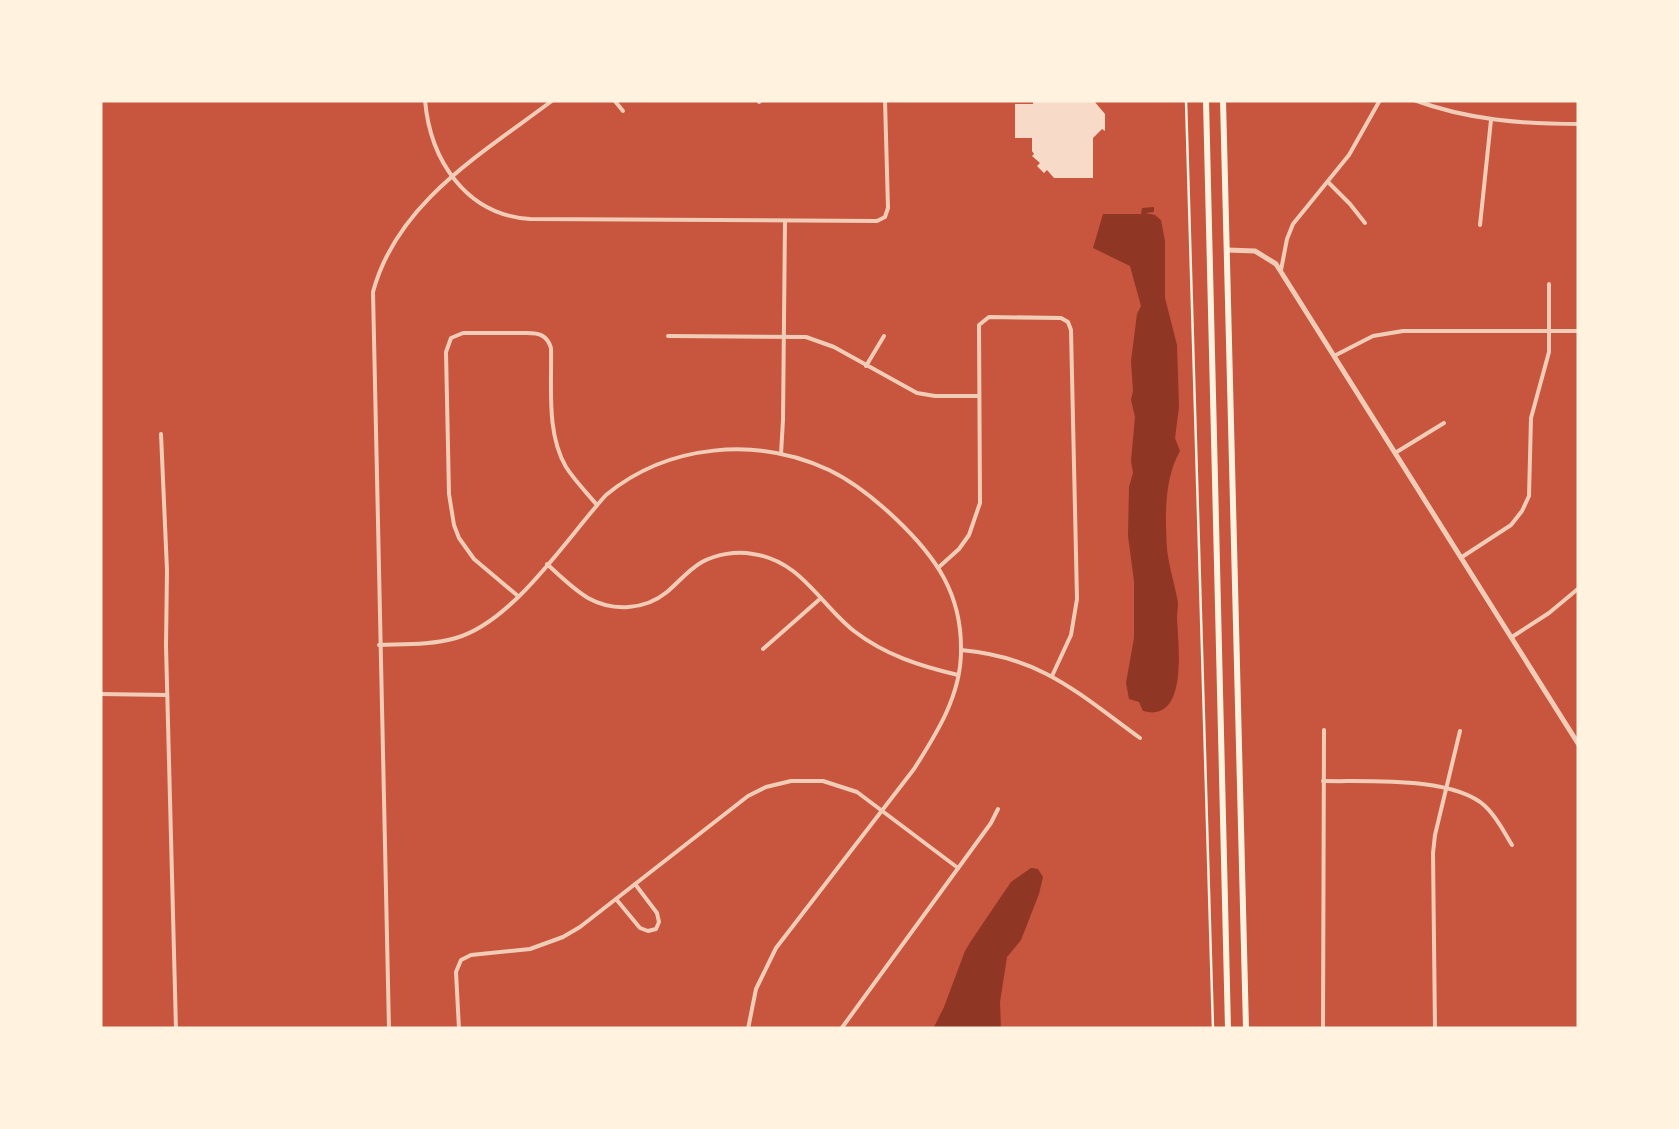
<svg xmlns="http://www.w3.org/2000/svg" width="1679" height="1129" viewBox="0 0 1679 1129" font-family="'Times New Roman',serif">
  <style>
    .water { fill: #8f3625 }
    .building { fill: #f7dbc8 }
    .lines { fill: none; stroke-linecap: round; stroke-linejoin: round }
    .path { stroke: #fff3e0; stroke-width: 2.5 }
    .minor { stroke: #f1ccb7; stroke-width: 4 }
    .tertiary { stroke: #f1ccb7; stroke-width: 5 }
    .secondary { stroke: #fff3e0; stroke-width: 6 }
  </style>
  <rect width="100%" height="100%" fill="#c8553d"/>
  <g class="water">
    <path d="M1154,207V212L1145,213L1155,215L1161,220L1165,241V298L1177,345L1179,407L1175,438L1180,451C1164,479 1165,516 1167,549C1169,567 1175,585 1178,603C1178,608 1177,613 1177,618C1178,643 1189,724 1143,711L1139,702L1129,699L1126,683L1134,638V581L1128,536L1129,487L1133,473L1131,461L1135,417L1131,400L1133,391L1131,361L1137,314L1141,306L1130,266L1093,248L1103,214H1141L1142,208Z"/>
    <path d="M1031,868L1038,869L1043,877L1039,894L1021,940L1007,957L1000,1002L1001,1029H933L944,1007L965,951L971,941L1011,882Z"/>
  </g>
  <path class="building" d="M1033,101H1094L1105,114V131L1102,129L1093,138V178H1054L1047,170L1044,173L1037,166L1040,163L1032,156L1034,154L1032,151V138H1015V104H1033Z"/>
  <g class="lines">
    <path class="path" d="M1186,100L1213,1029"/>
    <g class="minor">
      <path d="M425,100C430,160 466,215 530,219L877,221L885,217L888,208L885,100"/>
      <path d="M614,100L623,111"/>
      <path d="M1414,100C1468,120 1522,124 1579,124"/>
      <path d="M759,102L760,100"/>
      <path d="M1328,182L1350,204L1365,223"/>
      <path d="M1480,225L1491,120"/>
      <path d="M1281,270L1287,239L1293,224L1349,155L1380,100"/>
      <path d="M668,336L806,337L834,347L917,393L935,396H979"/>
      <path d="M1334,356L1373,336L1403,331H1579"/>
      <path d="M866,366L884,336"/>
      <path d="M161,434L167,570L166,646L176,1029"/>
      <path d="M1395,453L1444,423"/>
      <path d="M781,454L783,420L785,221"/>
      <path d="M1462,557L1511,525L1522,511L1529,496L1531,418L1549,352V284"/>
      <path d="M547,564C560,576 573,589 588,598C613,612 645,610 667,592C679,582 688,570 702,562C717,554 736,551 753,554C800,560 820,604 854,631C885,655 920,666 958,675"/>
      <path d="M939,567L959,549L969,535L980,503L979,325L989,317L1061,318L1068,322L1071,330L1077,599L1071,635L1052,676"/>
      <path d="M518,596L474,559L459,538L454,525L449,494L446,352L451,338L463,333H527C539,333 547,335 551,348C552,386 546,433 566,467C575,481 587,493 597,505"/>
      <path d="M1512,637L1549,613L1579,588"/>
      <path d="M379,645C405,644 431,645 456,638C514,621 566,539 606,495C668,444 757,436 829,470C854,482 876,500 896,519C936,557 962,594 961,651C961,695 937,733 914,769L776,948L756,989L748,1029"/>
      <path d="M763,649L821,598"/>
      <path d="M961,650C1041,657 1078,693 1140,738"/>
      <path d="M100,694L167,695"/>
      <path d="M1323,781C1366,782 1452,776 1485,806C1497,817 1504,832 1512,845"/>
      <path d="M616,899L640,928L648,931L656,929L659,922L657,913L635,884"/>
      <path d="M389,1029L373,292C397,202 483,153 553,100"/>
      <path d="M459,1029L456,972L461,960L471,955L530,949L563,937L580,927L748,796L766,787L791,781H823L857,792L958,868"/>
      <path d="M841,1029L991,823L998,809"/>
      <path d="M1323,1029L1324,730"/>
      <path d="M1435,1029L1433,853L1435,835L1460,731"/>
    </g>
    <path class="tertiary" d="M1227,250L1255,251L1276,264L1579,745"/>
    <g class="secondary">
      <path d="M1206,100L1228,1029"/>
      <path d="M1223,100L1246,1029"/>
    </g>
  </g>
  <rect width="1679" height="1129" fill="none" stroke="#fff3e0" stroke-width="205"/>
</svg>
